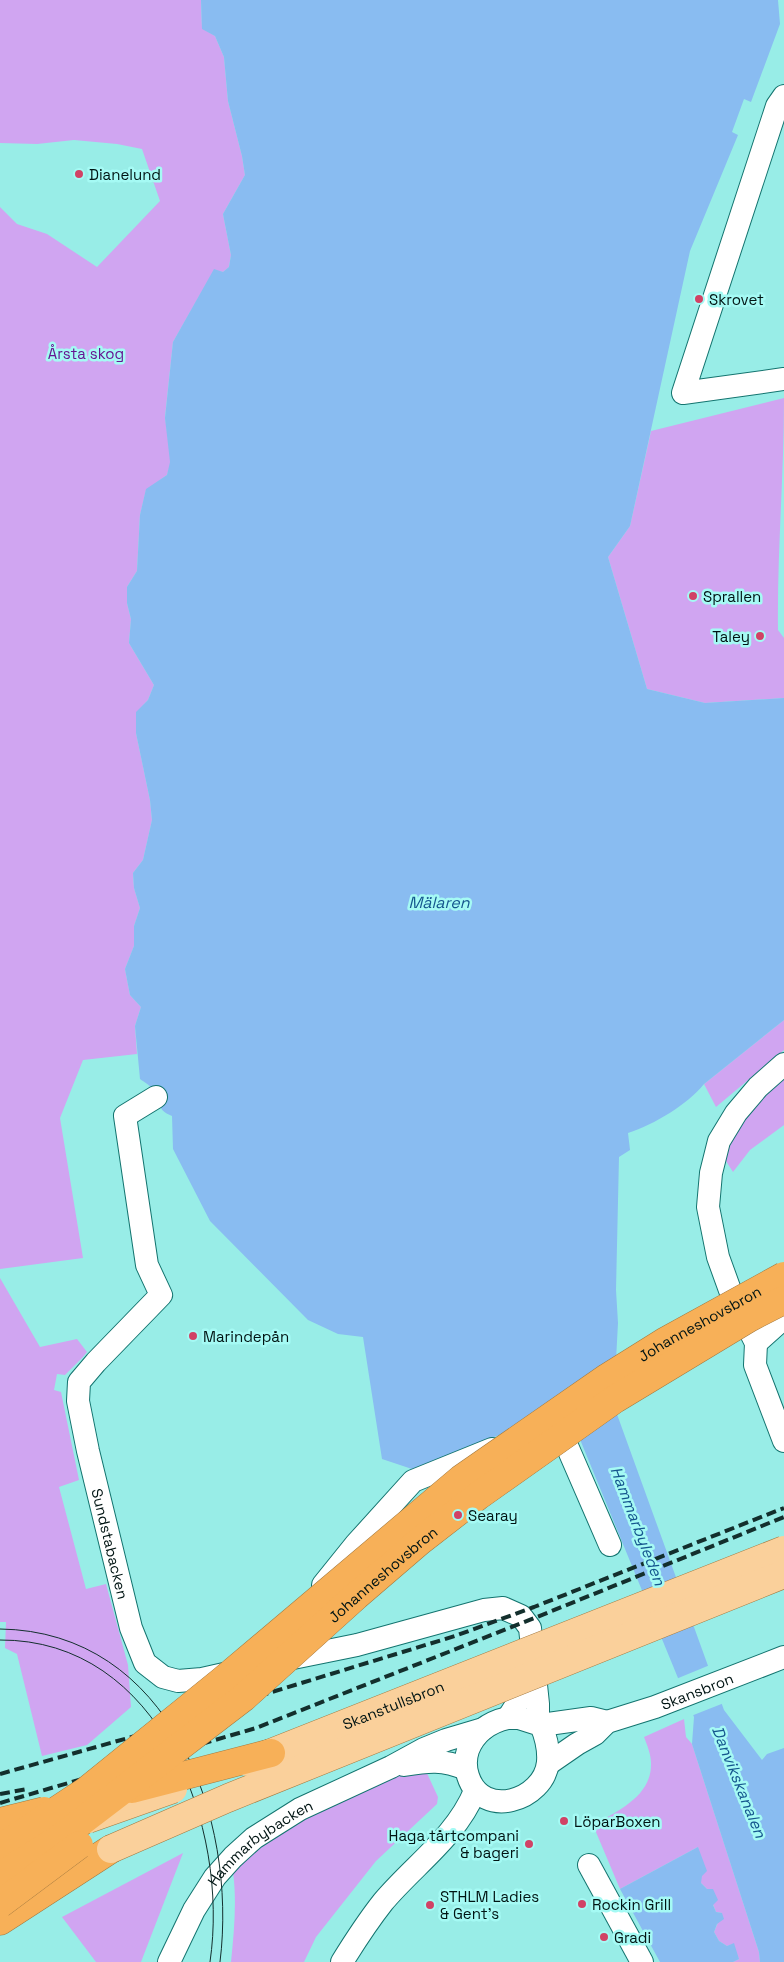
<svg xmlns="http://www.w3.org/2000/svg" width="784" height="1962" viewBox="0 0 784 1962" font-family="'Space Grotesk',sans-serif">
  <style>
    .green { fill: #d0a5f1 }
    .water { fill: #89bcf1 }
    .pier { fill: #98ede7 }
    .lines { fill: none; stroke-linecap: round; stroke-linejoin: round }
    .minor-casing { stroke: #13746f; stroke-width: 24 }
    .highway-casing { stroke: #a17940; stroke-width: 29 }
    .minor { stroke: #fff; stroke-width: 22 }
    .highway { stroke: #f7b058; stroke-width: 28 }
    .tram { stroke: #132f2d; stroke-width: 1 }
    .rail { stroke: #132f2d; stroke-width: 4; stroke-dasharray: 10 5; stroke-linecap: butt }
    .major-bridge-casing { stroke: #a17940; stroke-width: 29; stroke-linecap: butt }
    .highway-bridge-casing { stroke: #a17940; stroke-width: 29; stroke-linecap: butt }
    .major-bridge { stroke: #fad09b; stroke-width: 28 }
    .highway-bridge { stroke: #f7b058; stroke-width: 28 }
    .poi-dot { fill: #d14265; stroke: #a5faf4; stroke-width: 2 }
    .labels { text-anchor: middle; dominant-baseline: central; stroke-width: 5; stroke-linejoin: round; paint-order: stroke }
    .poi-label { font-size: 15px; fill: #001413; stroke: #a5faf4; text-anchor: start }
    .park-label { font-size: 15px; fill: #661591; stroke: #a5faf4 }
    .street-label { font-size: 15px; fill: #001413; stroke: #a5faf4 }
    .water-label { font-size: 16px; font-style: italic; fill: #15568e; stroke: #a5faf4 }
  </style>
  <rect width="100%" height="100%" fill="#98ede7"/>
  <g class="green">
    <path d="M0,0H201L202,28L215,36L224,57L228,101L242,156L245,175L223,214L231,255L229,267L223,272L214,270L173,342L165,417L171,462L167,475L146,490L140,515L137,571L127,587V603L131,619L129,643L154,685L148,700L136,713V733L150,800L152,820L143,860L133,873L134,888L140,908L134,926V946L125,969L130,995L141,1007L135,1026L137,1054L83,1060L60,1118L83,1258L0,1269V207L17,224L47,234L97,267L160,201L142,149L117,144L74,140L37,144L0,143Z"/>
    <path d="M784,398C784,476 777,553 778,630L784,638V698L705,703L647,689L608,557L630,526L651,431Z"/>
    <path d="M784,1020V1050L716,1107L704,1084Z"/>
    <path d="M784,1077V1125L750,1150L733,1172L724,1158C734,1123 759,1101 784,1077Z"/>
    <path d="M0,1278L40,1347L77,1339L87,1352L82,1358L65,1375L57,1374L54,1390L61,1392L79,1480L59,1487L86,1589L106,1584L128,1665L131,1707L87,1745L42,1756L17,1654L5,1648L6,1622H0Z"/>
    <path d="M684,1719L686,1737L692,1744L759,1952L760,1962H733L739,1959L733,1944L727,1946L719,1941L714,1932L722,1913L716,1912L707,1889L701,1883L698,1847L620,1889L593,1825C618,1811 652,1796 651,1763C651,1754 647,1745 644,1737Z"/>
    <path d="M416,1769H425L438,1797L437,1804L376,1861L316,1937L304,1962H231C234,1932 237,1901 233,1872L241,1863L304,1815Z"/>
    <path d="M183,1853L141,1962H96L62,1917Z"/>
  </g>
  <g class="water">
    <path d="M201,0H778L780,24L751,102L744,99L732,132L738,135L690,251L630,526L608,557L647,689L705,703L784,698V1020L704,1084C687,1105 655,1124 628,1133L630,1150L619,1157L616,1290L618,1323L616,1360L601,1370L724,1710L762,1760L767,1754L784,1748V1962H760L759,1952L692,1744L694,1717L563,1398L507,1432L412,1469L382,1459L363,1337L338,1334L308,1320L210,1221L173,1149L172,1116C157,1110 160,1103 153,1090C150,1085 144,1082 140,1079L135,1026L141,1007L130,995L125,969L134,946V926L140,908L134,888L133,873L143,860L152,820L150,800L136,733V712L148,700L154,685L129,643L131,619L127,603V587L137,571L140,515L146,489L167,475L170,462L165,418L173,342L214,269L223,272L229,267L231,255L223,214L245,175L242,156L228,101L224,57L215,36L202,29Z"/>
    <path d="M698,1847L707,1871L702,1876L701,1883L707,1889H713L718,1900L713,1905L716,1912L722,1913L724,1919L717,1924L714,1932L719,1941L727,1946L734,1943L739,1959L733,1962H660L620,1889Z"/>
  </g>
  <path class="pier" d="M710,1665L724,1703L691,1716L676,1679Z"/>
  <g class="lines">
    <g class="minor-casing">
      <g id="minor">
        <path d="M784,96L777,106L683,393L784,379"/>
        <path d="M784,1064L758,1087L736,1113L719,1141L711,1173L708,1207L718,1257L731,1293L756,1343L755,1365L784,1441"/>
        <path id="s1" d="M156,1097L125,1116L147,1265L161,1295L96,1362L79,1382L78,1401L88,1451L131,1628L145,1663L163,1677L178,1681L202,1679L233,1672"/>
        <path d="M756,1343L784,1318"/>
        <path d="M542,1434L567,1446L610,1545"/>
        <path d="M323,1585L356,1544L413,1481L492,1449"/>
        <path d="M283,1660L357,1645L484,1610L503,1608L521,1616L530,1628L538,1704V1723"/>
        <path d="M508,1718H519L541,1725C546,1737 549,1749 548,1762C544,1801 482,1820 468,1776C465,1767 465,1759 468,1750C475,1732 490,1722 508,1718Z"/>
        <path d="M508,1718L518,1702L532,1667"/>
        <path d="M541,1725L591,1718L607,1722"/>
        <path id="s2" d="M548,1764L577,1744L595,1734L607,1722L655,1707L784,1657"/>
        <path d="M404,1765C428,1761 443,1759 466,1769"/>
        <path d="M589,1865L642,1962"/>
        <path id="s3" d="M169,1962L194,1910L215,1877L233,1857L254,1838L300,1809L391,1767L424,1749L446,1740L483,1729"/>
        <path d="M342,1962C355,1941 368,1921 383,1902C414,1865 456,1837 475,1791"/>
      </g>
    </g>
    <g class="highway-casing">
      <path id="highway" d="M0,1921L111,1849"/>
    </g>
    <use href="#minor" class="minor"/>
    <use href="#highway" class="highway"/>
    <g class="tram">
      <path d="M0,1629C170,1631 238,1818 220,1962"/>
      <path d="M0,1640C160,1639 230,1827 210,1962"/>
    </g>
    <g class="rail">
      <path d="M0,1774L178,1724L223,1707L455,1636L534,1607L784,1508"/>
      <path d="M0,1794L27,1789"/>
      <path d="M0,1803L256,1728L537,1617L784,1517"/>
    </g>
    <g class="major-bridge-casing">
      <g id="major-bridge">
        <path id="s4" d="M248,1762L784,1550"/>
        <path d="M88,1819L173,1789"/>
        <path d="M111,1849L228,1798L784,1574"/>
      </g>
    </g>
    <g class="highway-bridge-casing">
      <g id="highway-bridge">
        <path d="M132,1789L271,1753"/>
        <path d="M0,1822L44,1811"/>
        <path id="s5" d="M0,1848L86,1791L222,1681L461,1479L608,1377L664,1342L784,1276"/>
        <path id="s6" d="M0,1876L60,1838L243,1698L356,1596L420,1541L478,1496L615,1399L749,1318L784,1300"/>
        <path d="M0,1904L79,1845"/>
      </g>
    </g>
    <use href="#major-bridge" class="major-bridge"/>
    <use href="#highway-bridge" class="highway-bridge"/>
  </g>
  <g class="poi-dot">
    <circle cx="79" cy="174" r="5"/>
    <circle cx="699" cy="299" r="5"/>
    <circle cx="693" cy="596" r="5"/>
    <circle cx="760" cy="636" r="5"/>
    <circle cx="193" cy="1336" r="5"/>
    <circle cx="458" cy="1515" r="5"/>
    <circle cx="564" cy="1821" r="5"/>
    <circle cx="529" cy="1844" r="5"/>
    <circle cx="582" cy="1904" r="5"/>
    <circle cx="430" cy="1905" r="5"/>
    <circle cx="604" cy="1937" r="5"/>
  </g>
  <g class="labels">
    <g class="poi-label">
      <text x="89" y="174">Dianelund</text>
      <text x="709" y="299">Skrovet</text>
      <text x="703" y="596">Sprallen</text>
      <text x="750" y="636" text-anchor="end">Taley</text>
      <text x="203" y="1336">Marindepån</text>
      <text x="468" y="1515">Searay</text>
      <text x="574" y="1821">LöparBoxen</text>
      <text x="519" y="1835" text-anchor="end">Haga tårtcompani<tspan x="519" dy="17">&amp; bageri</tspan></text>
      <text x="440" y="1896">STHLM Ladies<tspan x="440" dy="17">&amp; Gent’s</tspan></text>
      <text x="592" y="1904">Rockin Grill</text>
      <text x="614" y="1937">Gradi</text>
    </g>
    <g class="park-label">
      <text x="86" y="353">Årsta skog</text>
    </g>
    <g class="street-label">
      <text stroke="none"><textPath href="#s5" startOffset="876">Johanneshovsbron</textPath></text>
      <text stroke="none"><textPath href="#s1" startOffset="505">Sundstabacken</textPath></text>
      <text stroke="none"><textPath href="#s6" startOffset="488">Johanneshovsbron</textPath></text>
      <text stroke="none"><textPath href="#s2" startOffset="168">Skansbron</textPath></text>
      <text stroke="none"><textPath href="#s4" startOffset="156">Skanstullsbron</textPath></text>
      <text stroke="none"><textPath href="#s3" startOffset="154">Hammarbybacken</textPath></text>
    </g>
    <g class="water-label">
      <text x="439" y="902">Mälaren</text>
      <text transform="translate(638 1526) rotate(69)">Hammarbyleden</text>
      <text transform="translate(739 1782) rotate(68)">Danvikskanalen</text>
    </g>
  </g>
</svg>
